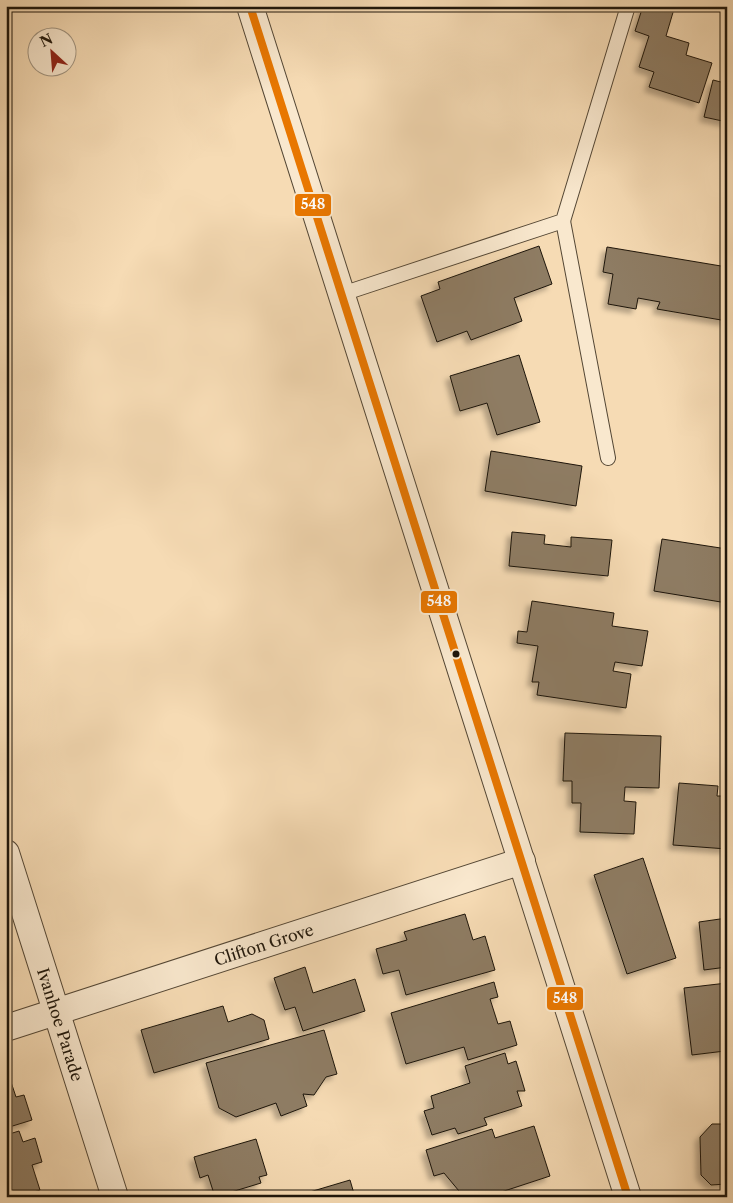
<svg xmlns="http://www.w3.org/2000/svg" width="733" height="1203" viewBox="0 0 733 1203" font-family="'Libre Caslon Text',serif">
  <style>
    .building { fill: #8e7c63; stroke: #1e160b; filter: url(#shadow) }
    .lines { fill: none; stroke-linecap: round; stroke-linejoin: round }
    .service-casing { stroke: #544735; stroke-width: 16 }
    .minor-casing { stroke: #544735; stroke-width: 28 }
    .service { stroke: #f9e8ce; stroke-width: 14 }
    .minor { stroke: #f9e8ce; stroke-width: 26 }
    .bus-1-casing { stroke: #f9e8ce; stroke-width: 11 }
    .bus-1 { stroke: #e87701; stroke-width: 8 }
    .bus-dot { fill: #1e160b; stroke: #f9e8ce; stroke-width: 2 }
    .labels { text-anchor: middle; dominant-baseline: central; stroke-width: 4; stroke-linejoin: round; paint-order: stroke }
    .street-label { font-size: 16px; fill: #1e160b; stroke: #f9e8ce }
    .line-badge { stroke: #f9e8ce; stroke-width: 2 }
    .badge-label { font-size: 14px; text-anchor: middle; font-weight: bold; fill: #fff }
  </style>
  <defs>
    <filter id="shadow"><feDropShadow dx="-4.5" dy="4.5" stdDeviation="2.5" flood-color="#0004"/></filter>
  </defs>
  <rect width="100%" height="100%" fill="#f6dbb4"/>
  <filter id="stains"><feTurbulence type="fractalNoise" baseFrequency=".004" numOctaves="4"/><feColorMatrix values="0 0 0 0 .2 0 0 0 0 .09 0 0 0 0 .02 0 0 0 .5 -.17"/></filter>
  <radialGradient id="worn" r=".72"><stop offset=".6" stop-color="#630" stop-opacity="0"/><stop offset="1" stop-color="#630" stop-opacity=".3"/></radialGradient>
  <g class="building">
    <path d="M643,6H664L674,9L666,36L689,43L686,55L712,63L699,103L649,87L654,72L639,67L649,36L635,31Z"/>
    <path d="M727,78V122L704,117L713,80L725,83Z"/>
    <path d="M539,246L552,284L514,298L522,321L471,340L467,331L437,342L421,296L440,289L438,282Z"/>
    <path d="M607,247L727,267V321L657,309L660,302L638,298L636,309L608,304L613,274L603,272Z"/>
    <path d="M519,355L540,422L497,435L487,403L460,411L450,376Z"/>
    <path d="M491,451L582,466L576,506L485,491Z"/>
    <path d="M512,532L545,535L544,544L571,547V537L612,540L608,576L509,566Z"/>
    <path d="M662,539L727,549V603L654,591Z"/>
    <path d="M532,601L614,613L612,626L648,631L642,666L615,662L613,671L631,674L626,708L537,695L539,682H532L538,646L517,643L518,631L527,632Z"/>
    <path d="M565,733L661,736L659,788L625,787L624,801L636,802L634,834L580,832L581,803H572V781H563Z"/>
    <path d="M679,783L718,786L717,796H727V849L673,845Z"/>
    <path d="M643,858L676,958L627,974L594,875Z"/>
    <path d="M465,914L473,940L485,936L495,970L406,995L399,970L383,974L376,949L407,940L404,932Z"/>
    <path d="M727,918V967L704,970L699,922Z"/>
    <path d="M305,967L313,993L355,979L365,1011L303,1031L295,1007L285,1010L274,978Z"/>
    <path d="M494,982L498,997L490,999L498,1024L510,1021L517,1045L468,1060L464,1047L406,1064L391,1013Z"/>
    <path d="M727,983V1059L725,1051L692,1055L684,988Z"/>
    <path d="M223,1006L228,1022L252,1014L264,1020L269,1039L154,1073L141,1030Z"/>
    <path d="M324,1030L337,1074L326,1077L314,1095L303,1094L307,1106L281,1116L276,1103L236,1117L219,1108L206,1063Z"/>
    <path d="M505,1053L508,1064L516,1061L525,1091H517L522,1106L484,1118L487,1125L458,1134L455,1128L432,1135L424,1111L434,1108L431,1096L470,1083L465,1066Z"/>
    <path d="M6,1067L16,1097L24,1095L32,1120L6,1128Z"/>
    <path d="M712,1124H727V1184L711,1185L701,1175L700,1137Z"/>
    <path d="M534,1126L550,1176L486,1197H464L444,1173L434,1176L426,1150L492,1129L495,1138Z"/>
    <path d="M19,1131L23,1142L35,1138L42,1162L32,1165L40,1190L18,1197H6V1135Z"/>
    <path d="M256,1139L267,1175L259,1177L261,1183L215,1197L208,1175L200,1178L194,1157Z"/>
    <path d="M350,1180L355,1197H293Z"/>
  </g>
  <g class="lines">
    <g class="service-casing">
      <g id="service">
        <path d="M563,221L608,458"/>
        <path d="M342,294L563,221L628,6"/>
      </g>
    </g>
    <g class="minor-casing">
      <g id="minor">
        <path d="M250,6L628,1197"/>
        <path id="s1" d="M6,853L115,1197"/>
        <path id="s2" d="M6,1028L522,861"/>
      </g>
    </g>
    <use href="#service" class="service"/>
    <use href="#minor" class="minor"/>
    <g class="bus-1-casing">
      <path id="bus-1" d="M250,6L628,1197"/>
    </g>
    <use href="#bus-1" class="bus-1"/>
  </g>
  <circle class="bus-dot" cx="456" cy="654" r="4.5"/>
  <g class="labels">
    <g class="street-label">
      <text stroke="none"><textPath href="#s2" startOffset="271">Clifton Grove</textPath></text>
      <text stroke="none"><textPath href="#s1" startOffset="180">Ivanhoe Parade</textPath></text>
    </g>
  </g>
  <g class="line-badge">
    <rect x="294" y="193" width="38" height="24" rx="5" fill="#e87701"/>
    <rect x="420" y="590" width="38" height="24" rx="5" fill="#e87701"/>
    <rect x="546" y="986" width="38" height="25" rx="5" fill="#e87701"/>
  </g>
  <g class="badge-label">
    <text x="313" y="209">548</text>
    <text x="439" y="606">548</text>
    <text x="565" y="1003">548</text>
  </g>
  <rect width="733" height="1203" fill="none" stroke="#f6dbb4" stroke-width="25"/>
  <rect x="8" y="8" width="718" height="1188" fill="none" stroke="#1e160b" stroke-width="2.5"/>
  <rect x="12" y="12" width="708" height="1178" fill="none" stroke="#1e160b"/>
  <g transform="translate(52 52) rotate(334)"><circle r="24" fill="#f9e8ce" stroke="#a19480"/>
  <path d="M0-4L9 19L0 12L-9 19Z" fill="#8f2418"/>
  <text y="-8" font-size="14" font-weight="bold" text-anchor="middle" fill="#1e160b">N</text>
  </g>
  <rect width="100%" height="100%" filter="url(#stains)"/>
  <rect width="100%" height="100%" fill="url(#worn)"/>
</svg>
